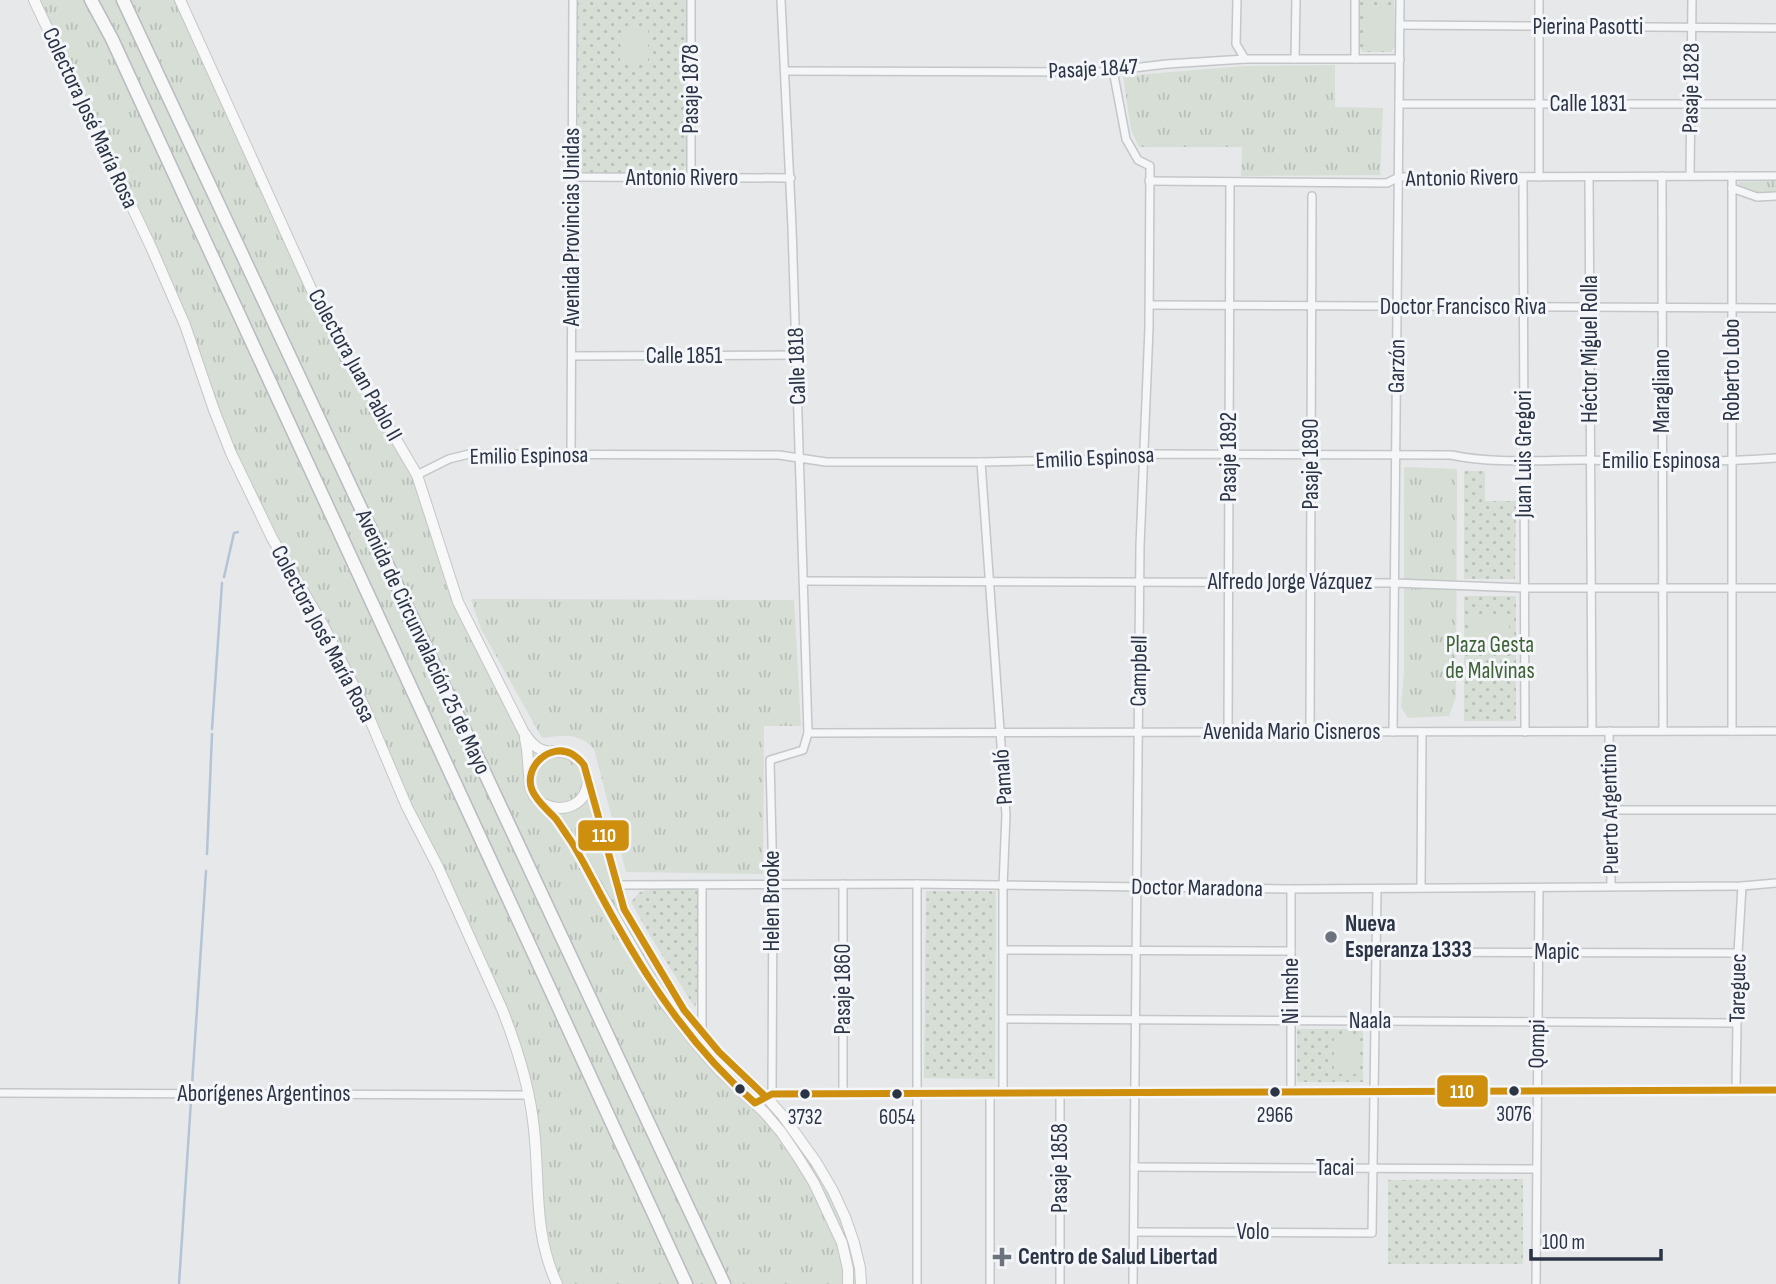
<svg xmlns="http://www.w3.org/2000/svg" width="1776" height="1284" viewBox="0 0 1776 1284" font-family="'Sofia Sans Condensed',sans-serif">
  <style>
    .grass { fill: url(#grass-tufts) }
    .park { fill: url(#park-dots) }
    .pitch { fill: #d6ded6 }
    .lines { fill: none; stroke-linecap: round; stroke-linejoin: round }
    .stream { stroke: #b4c4d5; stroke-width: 2.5 }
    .street-casing { stroke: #c4c6c8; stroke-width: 10 }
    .secondary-casing { stroke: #c4c6c8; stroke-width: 12 }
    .highway-casing { stroke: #b8bbbf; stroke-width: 15 }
    .street { stroke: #f5f6f7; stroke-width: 7 }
    .secondary { stroke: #f8f8f8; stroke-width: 10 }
    .highway { stroke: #f8f8f8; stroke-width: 12 }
    .bus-1-casing { stroke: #f4f6f9; stroke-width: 12 }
    .bus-1 { stroke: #ce8f0e; stroke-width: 7 }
    .poi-dot { fill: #6c737f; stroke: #f4f6f9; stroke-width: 2.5 }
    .bus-dot { fill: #2b3445; stroke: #f4f6f9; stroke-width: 2.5 }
    .labels { text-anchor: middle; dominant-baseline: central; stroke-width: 6; stroke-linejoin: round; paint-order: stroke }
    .bus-label { font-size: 21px; fill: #2b3445; stroke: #f4f6f9 }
    .street-label { font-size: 23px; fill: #2b3445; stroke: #f4f6f9 }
    .park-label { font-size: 23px; fill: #3f6138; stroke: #f4f6f9 }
    .poi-label { font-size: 23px; font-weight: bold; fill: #2b3445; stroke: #f4f6f9; text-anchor: start }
    .line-badge { stroke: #f4f6f9; stroke-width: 2.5 }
    .badge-label { font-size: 19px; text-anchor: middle; font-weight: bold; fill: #fff }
  </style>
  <defs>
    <pattern id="grass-tufts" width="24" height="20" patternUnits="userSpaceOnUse" patternTransform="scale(1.75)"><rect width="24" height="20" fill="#d6ded6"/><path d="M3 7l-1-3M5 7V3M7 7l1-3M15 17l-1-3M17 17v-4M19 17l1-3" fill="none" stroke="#b8bfb9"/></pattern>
    <pattern id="park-dots" width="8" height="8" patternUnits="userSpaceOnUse" patternTransform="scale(1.75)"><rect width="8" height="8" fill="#d6ded6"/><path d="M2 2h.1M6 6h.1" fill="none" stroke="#b8bfb9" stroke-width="1.8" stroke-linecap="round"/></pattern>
  </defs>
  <rect width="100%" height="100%" fill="#e6e8ea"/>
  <g class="grass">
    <path d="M34,0H180L323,315L417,475L458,602L530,742L576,756L624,909L684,1010L783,1116L845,1217L861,1284H557L541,1232L535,1130L511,1033L365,708L253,501L185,325Z"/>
    <path d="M1335,65V107L1383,108L1380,175L1241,176L1242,147H1139L1131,130L1123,76L1245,66Z"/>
    <path d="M1776,181V192L1757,194L1739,187L1738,184L1740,182Z"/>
    <path d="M1404,467L1457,469L1456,697L1449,716L1408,718L1401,707L1404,672Z"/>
    <path d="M471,599L794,600L801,726H764L763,874L626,872L594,749C578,732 563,735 542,738L481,629Z"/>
  </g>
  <g class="park">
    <path d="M577,0H687V164L681,174L587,175L578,170Z"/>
    <path d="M1360,0H1394L1395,47L1391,52H1362L1360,48Z"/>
    <path d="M1464,471H1485V501H1516L1515,579H1464Z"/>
    <rect x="1464" y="596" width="52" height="125"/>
    <path d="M654,888L695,889L699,893L697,1000L695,1008L649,934L631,902L640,892Z"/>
    <path d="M926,891H996L995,1079L924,1078Z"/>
    <rect x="1297" y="1029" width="66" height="53"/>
    <path d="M1523,1179V1264H1388V1180Z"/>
  </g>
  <g class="pitch">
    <rect x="1364" y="5" width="28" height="45"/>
    <path d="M621,27L648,28V65L620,64Z"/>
    <rect x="1470" y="617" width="39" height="25"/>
    <path d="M1334,1036L1359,1037V1074H1334Z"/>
  </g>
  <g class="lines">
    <g class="stream">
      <path d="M224,577L234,533L238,532"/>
      <path d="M212,729L222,583"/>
      <path d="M207,854L212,734"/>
      <path d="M179,1284L206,871"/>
    </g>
    <g class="street-casing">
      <g id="street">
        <path d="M1237,0L1236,44L1245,59"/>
        <path d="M1539,0V177"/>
        <path d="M1400,25L1776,28"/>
        <path d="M1295,59L1296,0"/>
        <path d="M1355,59V0"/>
        <path d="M1113,70L1126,139L1138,160L1150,166L1149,328L1140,546L1133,1284"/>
        <path d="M785,71L1099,72L1167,64L1245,59H1400"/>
        <path d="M1399,104H1776"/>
        <path d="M1662,176L1663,731"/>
        <path d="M1690,176L1692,0"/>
        <path d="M572,177L791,178"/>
        <path d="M1523,177L1525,732"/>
        <path d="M1589,177L1592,731"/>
        <path d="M691,178V0"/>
        <path d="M1149,181L1387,183L1399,177L1776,176"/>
        <path d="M1732,188L1757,197L1776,196"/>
        <path d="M1150,305L1776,308"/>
        <path d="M572,356L797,355"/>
        <path d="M571,455L573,0"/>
        <path d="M981,462L1006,815L1003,886V1093"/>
        <path d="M417,475L449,459L469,454L779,455L826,462H981L1123,459L1144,454L1451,455C1494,464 1540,460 1584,460C1648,461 1712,463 1776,458"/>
        <path d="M804,581L1395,583L1524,588H1776"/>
        <path d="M1609,731L1611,886"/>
        <path d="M1732,731V176"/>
        <path d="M1228,732L1230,182"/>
        <path d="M1310,732L1312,196"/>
        <path d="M1393,732L1400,0"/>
        <path d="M808,733L1776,731"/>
        <path d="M1611,810H1776"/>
        <path d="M843,884V1094"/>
        <path d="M917,884V1284"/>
        <path d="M618,885L917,884L1291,889L1742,886L1776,883"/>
        <path d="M1421,888L1422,732"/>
        <path d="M1004,950L1291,951"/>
        <path d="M1376,952L1738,953"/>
        <path d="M1004,1019L1737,1023"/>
        <path d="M702,1031V885"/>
        <path d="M1736,1090L1738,953L1742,886"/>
        <path d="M1291,1092V889"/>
        <path d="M0,1093L529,1095"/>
        <path d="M990,1093V1284"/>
        <path d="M772,1094L773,884L770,760L803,750L808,733L792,227L781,0"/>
        <path d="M769,1096L772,1094H843L1776,1090"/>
        <path d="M1134,1167L1536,1169"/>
        <path d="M1134,1232L1372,1233L1377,889"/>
        <path d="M1060,1284V1093"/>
        <path d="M1536,1284L1539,888"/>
      </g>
    </g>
    <g class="secondary-casing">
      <g id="secondary">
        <path d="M34,0L151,247L185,325L214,410L231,453L272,538L324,627L365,708L407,807L438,867L502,1009C517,1047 530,1088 534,1129C540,1183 533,1233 557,1284"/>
        <path d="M180,0L323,315L417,475L458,602L523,731C527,737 531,744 538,748C556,758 564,743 584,765L624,909L684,1010L719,1052L766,1097L783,1116L816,1162L833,1191L845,1217L854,1243L860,1268L861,1284"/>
        <path d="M525,738L527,749L530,786L534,796L558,822L571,841L663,1001L698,1046L718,1069L764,1112L781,1132L798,1157L814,1183L842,1243L848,1269V1284"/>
        <path d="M531,774C535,762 542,756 554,751"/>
        <path d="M544,804C565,814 587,804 588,780"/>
      </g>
    </g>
    <g class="highway-casing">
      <g id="highway">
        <path d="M91,0L112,39L686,1284"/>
        <path d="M123,0L724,1284"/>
      </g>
    </g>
    <use href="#street" class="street"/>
    <use href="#secondary" class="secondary"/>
    <use href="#highway" class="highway"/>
    <g class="bus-1-casing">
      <path id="bus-1" d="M766,1097L719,1052L684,1010L624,909L584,765C581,761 577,757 572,754C550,742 523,767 532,790C537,802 548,810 556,819C561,826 566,834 571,841C587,867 600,895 615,921C653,989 696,1052 755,1103L772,1094L1776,1090"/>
    </g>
    <use href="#bus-1" class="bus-1"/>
  </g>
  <g class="poi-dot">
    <circle cx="1331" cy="937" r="7"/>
    <path d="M998.5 1246.5h7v7h7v7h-7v7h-7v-7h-7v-7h7z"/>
  </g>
  <g class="bus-dot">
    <circle cx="740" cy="1089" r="6"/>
    <circle cx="1514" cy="1091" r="6"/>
    <circle cx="1275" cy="1092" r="6"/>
    <circle cx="805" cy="1094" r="6"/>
    <circle cx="897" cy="1094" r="6"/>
  </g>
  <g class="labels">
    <g class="bus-label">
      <text x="1514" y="1114">3076</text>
      <text x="1275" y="1115">2966</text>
      <text x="805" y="1117">3732</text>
      <text x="897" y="1117">6054</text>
    </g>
    <g class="street-label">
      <text x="1588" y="27">Pierina Pasotti</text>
      <text transform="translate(1093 69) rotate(-3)">Pasaje 1847</text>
      <text transform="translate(1691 88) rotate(-89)">Pasaje 1828</text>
      <text transform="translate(691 89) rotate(-90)">Pasaje 1878</text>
      <text x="1588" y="104">Calle 1831</text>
      <text transform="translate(90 118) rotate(65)">Colectora José María Rosa</text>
      <text x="682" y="178">Antonio Rivero</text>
      <text transform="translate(1462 178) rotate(-1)">Antonio Rivero</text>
      <text transform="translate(572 227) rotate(-90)">Avenida Provincias Unidas</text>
      <text x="1463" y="307">Doctor Francisco Riva</text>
      <text transform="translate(1590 349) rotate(-90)">Héctor Miguel Rolla</text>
      <text x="684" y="356">Calle 1851</text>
      <text transform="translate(355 365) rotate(61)">Colectora Juan Pablo II</text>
      <text transform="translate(797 366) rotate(-92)">Calle 1818</text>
      <text transform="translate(1397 366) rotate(-89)">Garzón</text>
      <text transform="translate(1732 370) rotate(-90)">Roberto Lobo</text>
      <text transform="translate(1662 391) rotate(-90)">Maragliano</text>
      <text transform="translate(1524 454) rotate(-90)">Juan Luis Gregori</text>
      <text transform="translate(529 456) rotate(-1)">Emilio Espinosa</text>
      <text transform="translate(1229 457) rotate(-90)">Pasaje 1892</text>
      <text transform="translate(1095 458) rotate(-3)">Emilio Espinosa</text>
      <text x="1661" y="461">Emilio Espinosa</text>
      <text transform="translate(1311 464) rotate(-90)">Pasaje 1890</text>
      <text x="1290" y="582">Alfredo Jorge Vázquez</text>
      <text transform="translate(323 634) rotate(62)">Colectora José María Rosa</text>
      <text transform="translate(423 642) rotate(65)">Avenida de Circunvalación 25 de Mayo</text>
      <text transform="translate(1139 671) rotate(-89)">Campbell</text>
      <text x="1292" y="732">Avenida Mario Cisneros</text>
      <text transform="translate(1003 777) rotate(-94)">Pamaló</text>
      <text transform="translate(1610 809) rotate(-91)">Puerto Argentino</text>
      <text transform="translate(1197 888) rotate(1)">Doctor Maradona</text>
      <text transform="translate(772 901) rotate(-90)">Helen Brooke</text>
      <text x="1557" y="952">Mapic</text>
      <text transform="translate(1738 988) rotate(-89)">Tareguec</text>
      <text transform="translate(843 989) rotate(-90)">Pasaje 1860</text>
      <text transform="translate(1291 991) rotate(-90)">Ni Imshe</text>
      <text x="1370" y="1021">Naala</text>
      <text transform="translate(1537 1044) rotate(-89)">Qompi</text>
      <text x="264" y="1094">Aborígenes Argentinos</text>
      <text transform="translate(1060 1168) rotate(-90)">Pasaje 1858</text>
      <text x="1335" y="1168">Tacai</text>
      <text x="1253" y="1232">Volo</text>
    </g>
    <g class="park-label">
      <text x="1490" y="645">Plaza Gesta<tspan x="1490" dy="26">de Malvinas</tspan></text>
    </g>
    <g class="poi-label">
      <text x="1345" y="924">Nueva<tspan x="1345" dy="26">Esperanza 1333</tspan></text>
      <text x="1018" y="1257">Centro de Salud Libertad</text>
    </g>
  </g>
  <g class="line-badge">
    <rect x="577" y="819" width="53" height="33" rx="7" fill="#ce8f0e"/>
    <rect x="1436" y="1074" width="53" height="34" rx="7" fill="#ce8f0e"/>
  </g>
  <g class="badge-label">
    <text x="604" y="842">110</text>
    <text x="1462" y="1098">110</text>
  </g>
  <path d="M1531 1249v10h130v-10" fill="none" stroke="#2b3445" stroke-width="3.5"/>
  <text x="1542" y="1249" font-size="21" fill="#2b3445" stroke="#f4f6f9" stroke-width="5" paint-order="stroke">100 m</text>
</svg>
